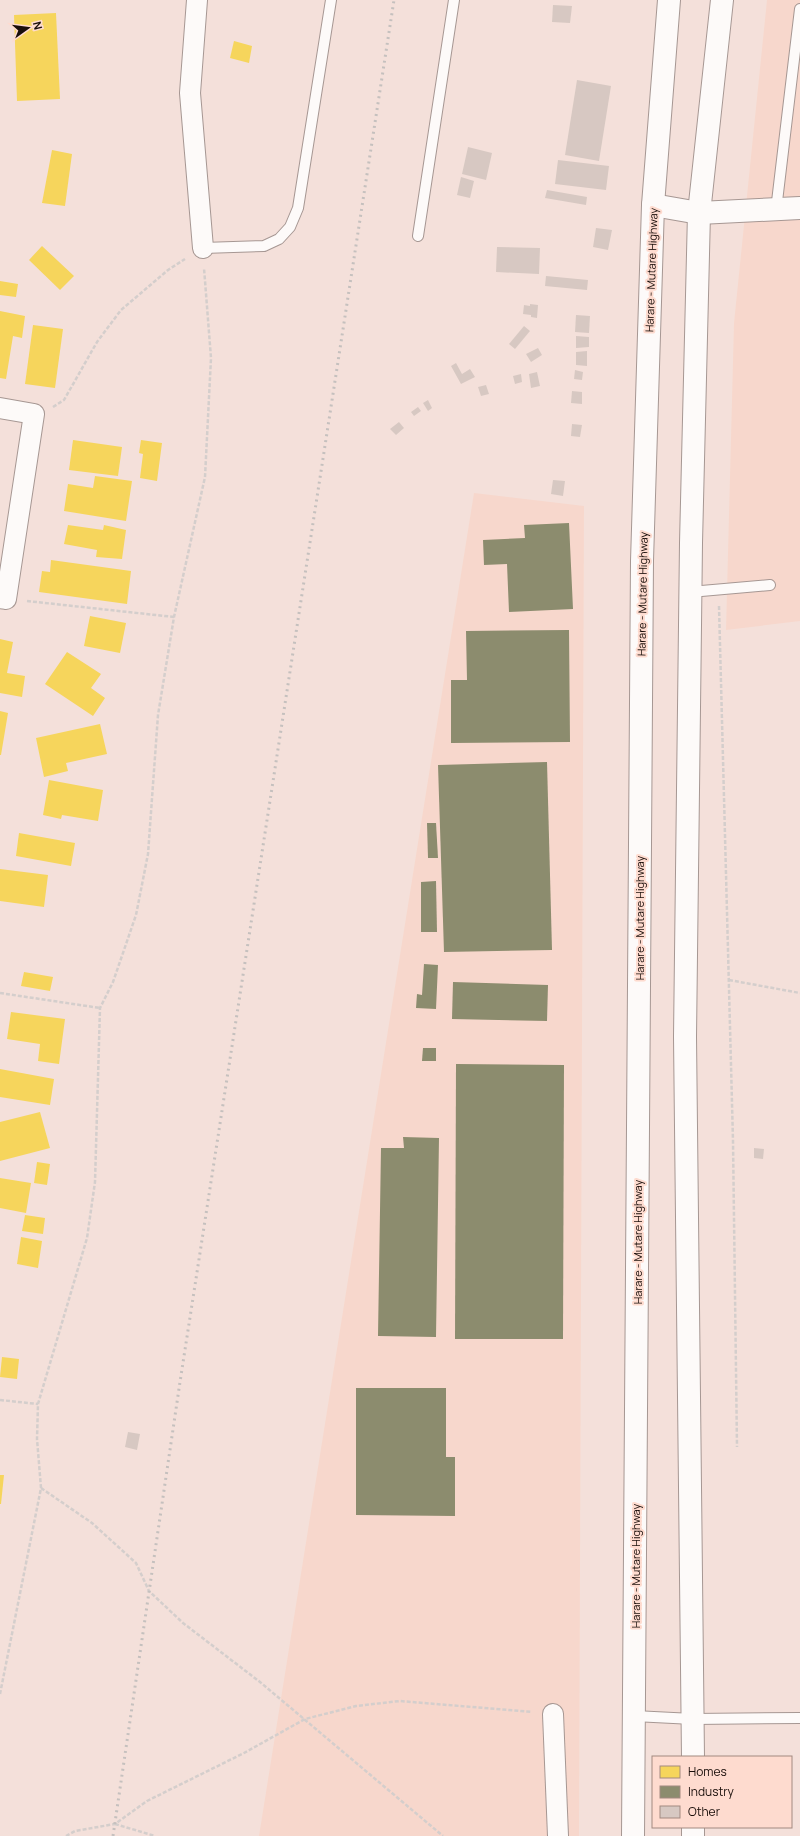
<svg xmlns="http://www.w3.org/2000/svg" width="800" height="1836" viewBox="0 0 800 1836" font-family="Manrope,sans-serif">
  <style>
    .built { fill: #f7d7cc }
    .homes { fill: #f6d55c }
    .industry { fill: #8c8c6e }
    .building { fill: #d7c8c2 }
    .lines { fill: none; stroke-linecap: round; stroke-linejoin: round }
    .service-casing { stroke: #a69793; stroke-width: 12 }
    .minor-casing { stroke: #a69793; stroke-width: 22 }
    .tertiary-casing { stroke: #a69793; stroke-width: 24 }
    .trunk-casing { stroke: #a69793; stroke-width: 24 }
    .path { stroke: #d4cecc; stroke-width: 2.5; stroke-dasharray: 4 2; stroke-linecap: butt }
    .service { stroke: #fdfaf9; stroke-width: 10 }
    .minor { stroke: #fdfaf9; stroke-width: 20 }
    .tertiary { stroke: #fdfaf9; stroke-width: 22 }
    .trunk { stroke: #fdfaf9; stroke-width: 22 }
    .rail { stroke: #c5c0be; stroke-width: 3; stroke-dasharray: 2 4; stroke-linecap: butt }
    .labels { text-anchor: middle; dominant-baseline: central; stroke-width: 4; stroke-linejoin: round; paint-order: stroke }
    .street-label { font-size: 11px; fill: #190e0a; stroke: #fedbcf }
  </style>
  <rect width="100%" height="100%" fill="#f4e0da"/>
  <g class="built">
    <path d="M767,0H800V621L726,630L734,323Z"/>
    <path d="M474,493L584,506L579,1836H259Z"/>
  </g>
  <g class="homes">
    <path d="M56,13L60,99L17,101L14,15Z"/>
    <path d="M234,41L252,46L249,63L230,58Z"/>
    <path d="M52,150L72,154L65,206L42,203Z"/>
    <path d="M42,246L74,276L60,290L29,260Z"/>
    <path d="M0,281L18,284L16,297L0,295Z"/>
    <path d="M0,311L25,316L22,338L13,336L6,379L0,378Z"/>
    <path d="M33,325L63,329L55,388L25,384Z"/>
    <path d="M73,440L122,447L118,476L69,470Z"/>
    <path d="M141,440L162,443L157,481L140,478L143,454L139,453Z"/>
    <path d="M95,476L132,481L126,521L64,511L68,484L93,488Z"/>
    <path d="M68,525L103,530L104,525L126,530L122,559L96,557L97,550L64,544Z"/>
    <path d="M51,560L131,571L127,604L39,592L42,571L50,572Z"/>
    <path d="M90,616L126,623L120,653L84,646Z"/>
    <path d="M0,639L13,642L7,673L25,676L22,697L0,693Z"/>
    <path d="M67,652L101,674L91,688L105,698L93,716L45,684Z"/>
    <path d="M0,711L8,713L1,755H0Z"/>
    <path d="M100,724L107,754L66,763L68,771L44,777L36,738Z"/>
    <path d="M49,780L103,790L98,821L62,815L61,819L43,815Z"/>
    <path d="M19,833L75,843L71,866L16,856Z"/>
    <path d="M0,869L48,875L44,907L0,901Z"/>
    <path d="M24,972L53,977L50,991L21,986Z"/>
    <path d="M11,1012L65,1019L59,1064L38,1061L40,1044L7,1039Z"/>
    <path d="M0,1069L54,1079L50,1105L0,1097Z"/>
    <path d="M40,1112L50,1148L0,1161V1122Z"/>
    <path d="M37,1162L50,1164L47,1185L34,1183Z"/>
    <path d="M0,1178L31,1183L26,1213L0,1208Z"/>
    <path d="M25,1215L45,1218L43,1234L22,1231Z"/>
    <path d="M21,1237L42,1241L38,1268L17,1264Z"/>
    <path d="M2,1357L19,1359L17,1379L0,1377Z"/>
    <path d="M0,1475H4L1,1504H0Z"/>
  </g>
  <g class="industry">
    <path d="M569,523L573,609L509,612L507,564L484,565L483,540L525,538L524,525Z"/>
    <path d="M569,630L570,742L451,743V680H467L466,631Z"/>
    <path d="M547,762L552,950L444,952L438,765Z"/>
    <path d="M427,823H436L438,858H428Z"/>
    <path d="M436,881L437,932H421V882Z"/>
    <path d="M424,964L438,965L436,1009L416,1008L417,994L422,995Z"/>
    <path d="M453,982L548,985L547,1021L452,1019Z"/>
    <path d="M423,1048H436V1061H422Z"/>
    <path d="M456,1064L564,1065L563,1339H455Z"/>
    <path d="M403,1137L439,1138L436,1337L378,1336L381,1148H404Z"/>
    <path d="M356,1388H446V1457H455V1516L356,1515Z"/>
  </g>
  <g class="building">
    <path d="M553,5L572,6L570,23L552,22Z"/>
    <path d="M577,80L611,86L599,161L565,155Z"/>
    <path d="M468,147L492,153L486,180L462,174Z"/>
    <path d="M558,160L609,166L606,190L555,184Z"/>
    <path d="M461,177L474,181L470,198L457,195Z"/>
    <path d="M547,190L587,197L586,205L545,198Z"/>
    <path d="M596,228L612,230L608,250L593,247Z"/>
    <path d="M497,247L540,248L539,274L496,272Z"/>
    <path d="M546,276L588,280L587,290L545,286Z"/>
    <path d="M530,304L538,305L537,318L531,317V315L523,314L524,305L530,306Z"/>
    <path d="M576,315L590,316L589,333L575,332Z"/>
    <path d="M524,326L530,331L515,349L509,344Z"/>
    <path d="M576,336L589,337V347L576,348Z"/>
    <path d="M538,348L542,355L531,362L526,354Z"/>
    <path d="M587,351V366L576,365V352Z"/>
    <path d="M456,363L462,374L470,369L475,377L461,384L451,366Z"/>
    <path d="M575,370L583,372L582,380L574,379Z"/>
    <path d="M537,372L540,386L531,388L529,374Z"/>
    <path d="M521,374L522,382L515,384L513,376Z"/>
    <path d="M486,385L489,394L481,396L478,387Z"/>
    <path d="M572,391L582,392V404L571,403Z"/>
    <path d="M428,400L432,408L428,411L423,403Z"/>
    <path d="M418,407L421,411L414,416L411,412Z"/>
    <path d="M399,422L404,428L396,435L390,429Z"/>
    <path d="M572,424L582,425L580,437L571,436Z"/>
    <path d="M553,480L565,481L563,496L551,494Z"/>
    <path d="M754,1148L764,1149L763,1159L754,1158Z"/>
    <path d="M128,1432L140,1434L137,1450L125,1447Z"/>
  </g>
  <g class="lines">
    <g class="service-casing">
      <g id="service">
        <path d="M776,210L800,9"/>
        <path d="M418,236L454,0"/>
        <path d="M203,248L264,246L279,239L290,227L298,208L331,0"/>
        <path d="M690,592L770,585"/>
        <path d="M634,1716L693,1719L800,1718"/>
      </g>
    </g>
    <g class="minor-casing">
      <g id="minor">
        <path d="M197,0L190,93L203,248"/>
        <path d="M0,408L34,414L6,599L0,598"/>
        <path d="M553,1714L558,1836"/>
      </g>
    </g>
    <g class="tertiary-casing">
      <path id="tertiary" d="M653,205L699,213L800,208"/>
    </g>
    <g class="trunk-casing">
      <g id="trunk">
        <path d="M693,1757L685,1037L691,543L699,213L722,0"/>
        <path d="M633,1836L642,561L653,205L669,0"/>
        <path d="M693,1836V1827"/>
      </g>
    </g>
    <g class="path">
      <path d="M53,407L64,400L97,342L121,310L168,270L185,259"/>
      <path d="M27,601L174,617"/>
      <path d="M719,606L733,1141L737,1447"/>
      <path d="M729,980L800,993"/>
      <path d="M0,993L100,1008"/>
      <path d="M0,1400L38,1404"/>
      <path d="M41,1488L92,1523L136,1563L149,1591L183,1623L260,1682L443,1836"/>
      <path d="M0,1694L41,1488L37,1439L38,1404L87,1238L95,1182L100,1008L113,982L136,915L148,854L158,715L174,617L205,477L211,358L204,268"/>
      <path d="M115,1824L155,1836"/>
      <path d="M66,1836L75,1831L115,1824L147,1801L244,1753L305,1719L356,1706L400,1701L532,1712"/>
    </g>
    <use href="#service" class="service"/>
    <use href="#minor" class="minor"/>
    <use href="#tertiary" class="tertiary"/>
    <use href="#trunk" class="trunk"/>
    <path class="rail" d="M113,1836L180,1382L394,0"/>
  </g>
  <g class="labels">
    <g class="street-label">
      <text transform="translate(651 270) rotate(-88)">Harare - Mutare Highway</text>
      <text transform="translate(642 594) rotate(-89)">Harare - Mutare Highway</text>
      <text transform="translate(639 918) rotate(-90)">Harare - Mutare Highway</text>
      <text transform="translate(637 1242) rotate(-90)">Harare - Mutare Highway</text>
      <text transform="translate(635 1566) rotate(-90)">Harare - Mutare Highway</text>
    </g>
  </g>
  <rect x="652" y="1756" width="140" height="72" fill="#fedbcf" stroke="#a28980"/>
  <rect x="660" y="1766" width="20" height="12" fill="#f6d55c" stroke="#a28980"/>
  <text x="688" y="1776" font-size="12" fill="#190e0a">Homes</text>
  <rect x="660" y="1786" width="20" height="12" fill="#8c8c6e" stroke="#a28980"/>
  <text x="688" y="1796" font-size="12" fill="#190e0a">Industry</text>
  <rect x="660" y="1806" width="20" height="12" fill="#d7c8c2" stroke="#a28980"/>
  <text x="688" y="1816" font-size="12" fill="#190e0a">Other</text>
  <g transform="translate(28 28) rotate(76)" stroke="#fedbcf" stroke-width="3" paint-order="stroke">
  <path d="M0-3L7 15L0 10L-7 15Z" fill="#190e0a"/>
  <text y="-6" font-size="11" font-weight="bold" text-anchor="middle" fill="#190e0a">N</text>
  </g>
</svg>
